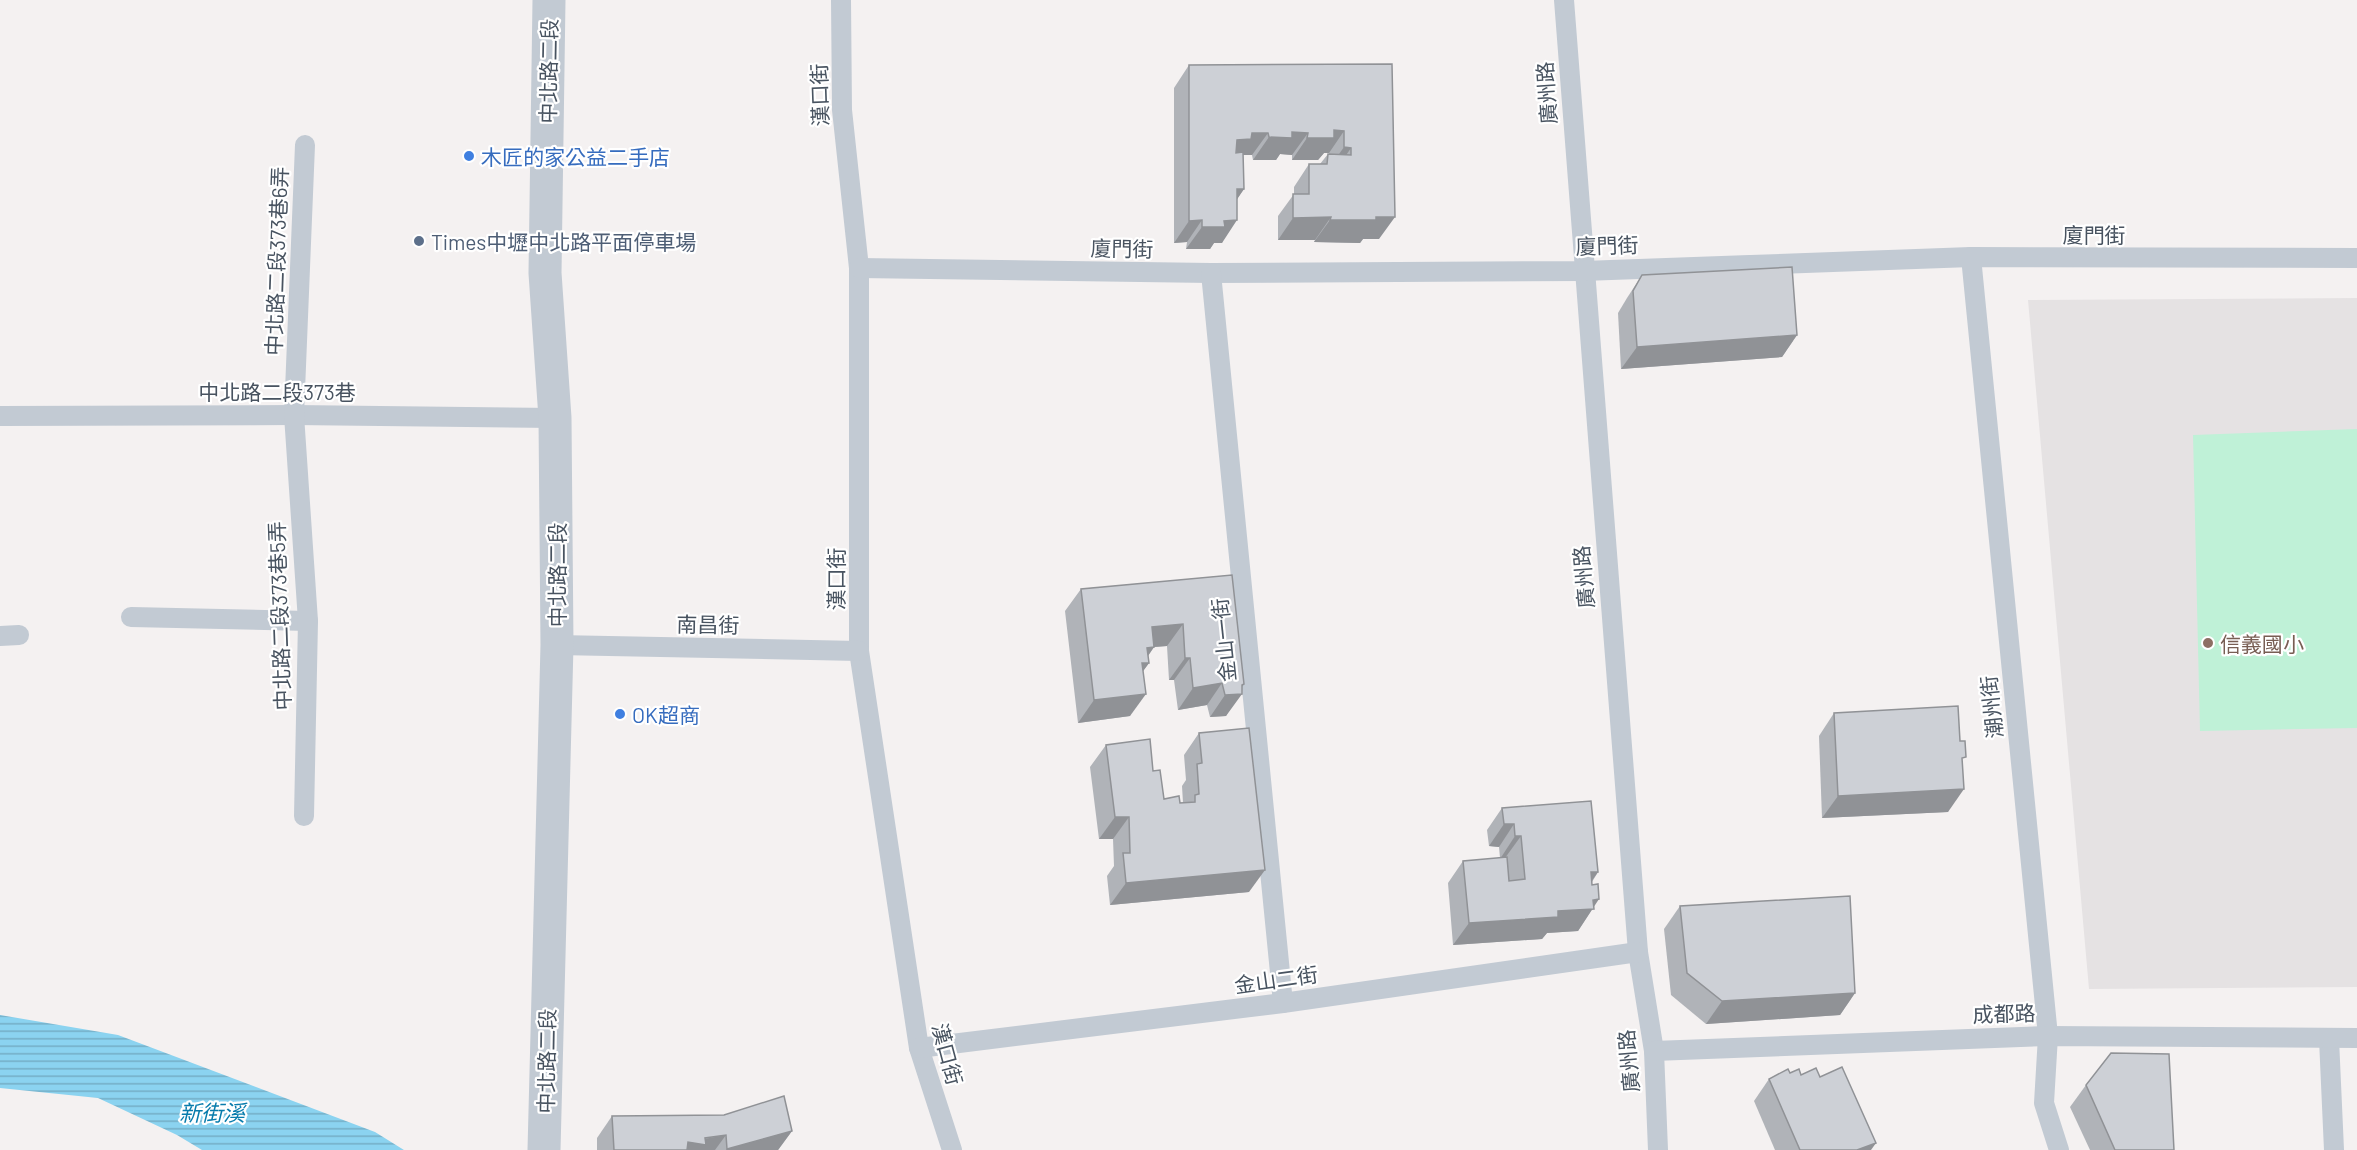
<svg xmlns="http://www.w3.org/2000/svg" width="2357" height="1150" viewBox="0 0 2357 1150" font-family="Barlow,'Noto Sans TC',sans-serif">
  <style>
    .education { fill: #e5e2e3 }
    .park { fill: #bff1d7 }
    .water { fill: url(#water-rules) }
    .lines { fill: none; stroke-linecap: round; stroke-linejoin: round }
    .service { stroke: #c2cad3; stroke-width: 20 }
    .minor { stroke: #c2cad3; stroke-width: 33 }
    .wall { fill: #b0b3b8 }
    .shaded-wall { fill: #909296 }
    .building { fill: #cdd0d6; stroke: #909296; stroke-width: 1.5 }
    .shop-dot { fill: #3f7fe0; stroke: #fff; stroke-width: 2 }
    .service-dot { fill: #5c6f8a; stroke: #fff; stroke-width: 2 }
    .education-dot { fill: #8d6e63; stroke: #fff; stroke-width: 2 }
    .labels { text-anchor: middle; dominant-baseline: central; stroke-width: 4.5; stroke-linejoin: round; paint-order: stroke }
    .street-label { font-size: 21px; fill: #485360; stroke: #fff }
    .shop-label { font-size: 21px; fill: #366cbe; stroke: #fff; text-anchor: start }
    .service-label { font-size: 21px; fill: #4e5e75; stroke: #fff; text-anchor: start }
    .education-label { font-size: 21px; fill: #785e54; stroke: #fff; text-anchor: start }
    .water-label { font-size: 22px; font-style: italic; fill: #087cac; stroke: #fff }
  </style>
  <defs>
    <pattern id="water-rules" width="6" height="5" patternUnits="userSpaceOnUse" patternTransform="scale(1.5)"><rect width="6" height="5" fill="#8bd3f0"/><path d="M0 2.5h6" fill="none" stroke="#74aec6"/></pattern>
  </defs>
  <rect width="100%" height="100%" fill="#f4f1f1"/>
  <path class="education" d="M2357,298V987L2089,989L2028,300Z"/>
  <path class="park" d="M2357,429V728L2200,731L2193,435Z"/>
  <path class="water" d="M0,1015L118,1035L375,1132L404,1150H202L177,1135L98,1098L0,1088Z"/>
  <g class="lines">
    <g class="service">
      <path d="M841,0L842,110L859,268V651L919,1048L952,1150"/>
      <path d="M1564,0L1638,952L1654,1051L1658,1150"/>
      <path d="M1971,257L2048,1036L2044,1103L2059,1150"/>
      <path d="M859,268L1211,273L1583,271L1971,257L2357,258"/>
      <path d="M1211,273L1283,1003"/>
      <path d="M0,416L294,415L555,418"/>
      <path d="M131,617L308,621"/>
      <path d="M0,636L19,635"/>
      <path d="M557,645L859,651"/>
      <path d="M304,816L308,621L294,415L305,145"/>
      <path d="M2329,1039L2334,1150"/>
      <path d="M919,1048L1283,1003L1638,952"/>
      <path d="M1654,1051L2048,1036L2357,1038"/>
    </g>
    <path class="minor" d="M544,1150L557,645L555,418L545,273L549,0"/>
  </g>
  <g class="wall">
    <path d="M1392,64L1379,239H1363L1360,243L1314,242L1315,240H1278V216L1294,194V187L1309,164H1320L1328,154H1329V153H1324L1318,160H1292V155L1280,154L1276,160H1253L1252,155H1243L1244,189L1237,199L1222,243H1214L1210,249H1186L1187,242L1174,243V88L1189,65Z"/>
    <path d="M1642,275L1797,335L1782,357L1621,369L1618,313L1627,298Z"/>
    <path d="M1232,575L1242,687L1226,716L1210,717L1207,705L1178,710L1174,680H1169L1167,646L1154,647L1148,656L1149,663L1143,671L1130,716L1078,723L1065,611L1081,589Z"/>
    <path d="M1834,713L1962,763L1948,812L1822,818L1819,736Z"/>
    <path d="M1199,733L1249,892L1110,905L1107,876L1114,866L1113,839H1099L1090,767L1106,745L1153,771L1164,799L1183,803L1182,786L1186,780L1184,755Z"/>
    <path d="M1502,808L1598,872L1592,882L1593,908L1578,931L1547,933L1542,939L1453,945L1448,883L1463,861L1500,858L1499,847L1489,846L1487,830Z"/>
    <path d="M1680,906L1855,993L1840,1015L1706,1024L1671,995L1664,929Z"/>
    <path d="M1790,1073L1820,1077L1871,1150H1775L1754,1101L1769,1079Z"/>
    <path d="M2086,1085L2174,1150H2090L2070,1107Z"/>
    <path d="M612,1116L792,1131L778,1150H597V1138Z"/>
  </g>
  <g class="shaded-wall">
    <path d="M1334,130L1344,131L1329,153H1324L1318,160H1292L1307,138Z"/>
    <path d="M1292,132L1308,133L1292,155L1280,154L1276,160H1253L1269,137Z"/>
    <path d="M1252,133H1268L1252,155H1240L1236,161L1237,140Z"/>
    <path d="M1344,147L1351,148L1336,170H1328Z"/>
    <path d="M1237,189H1244L1229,211Z"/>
    <path d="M1331,217L1315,240H1278L1293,218Z"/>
    <path d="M1376,217H1395L1379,239H1363L1360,243L1314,242L1330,220Z"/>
    <path d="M1202,220L1187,242L1174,243L1189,221Z"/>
    <path d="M1237,220L1222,243H1214L1210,249H1186L1202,227L1224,221Z"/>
    <path d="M1797,335L1782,357L1621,369L1637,347Z"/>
    <path d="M1183,624L1167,646L1154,647L1143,663H1149L1133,685L1152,627Z"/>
    <path d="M1185,658H1190L1174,680H1169Z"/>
    <path d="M1222,683L1207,705L1178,710L1193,688Z"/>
    <path d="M1244,684L1237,694H1242L1226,716L1210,717L1225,695Z"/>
    <path d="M1146,694L1130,716L1078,723L1094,700Z"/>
    <path d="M1964,789L1948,812L1822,818L1838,796Z"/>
    <path d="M1115,817H1129L1113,839H1099Z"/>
    <path d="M1504,824H1514L1499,847L1489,846Z"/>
    <path d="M1515,836H1521L1505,858L1500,859Z"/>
    <path d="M1265,870L1249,892L1110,905L1126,883Z"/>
    <path d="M1591,872H1598L1582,895Z"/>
    <path d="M1599,899L1578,931L1547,933L1542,939L1453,945L1469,923L1558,911L1593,900Z"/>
    <path d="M1855,993L1840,1015L1706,1024L1722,1001Z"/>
    <path d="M792,1131L778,1150H726L727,1149Z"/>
    <path d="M726,1135L715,1150H682L688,1142Z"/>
    <path d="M1876,1143L1871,1150H1857Z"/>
  </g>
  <g class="building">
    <path d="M1392,64L1395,217H1376V220H1330L1331,217L1293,218V194H1309V164H1327L1328,154L1351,155V148L1344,147V131L1334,130V138H1307L1308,133L1292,132V138L1269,137L1268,133H1252L1251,139L1237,140L1236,153L1243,152L1244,189H1237V220L1224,221L1225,227H1202V220L1189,221V65Z"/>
    <path d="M1792,267L1797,335L1637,347L1633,291L1642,275Z"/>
    <path d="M1232,575L1244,684L1242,685V694L1225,695L1222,683L1193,688L1190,658H1185L1183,624L1152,627L1154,647L1147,648L1149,663H1142L1146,694L1094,700L1081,589Z"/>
    <path d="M1958,706L1960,741H1965L1966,757L1962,758L1964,789L1838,796L1834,713Z"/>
    <path d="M1249,728L1265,870L1126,883L1123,853H1130L1129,817H1115L1106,745L1150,739L1153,771L1160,770L1164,799L1179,796L1180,803L1195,802V795L1199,794L1197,764L1202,763L1199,733Z"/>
    <path d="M1591,801L1598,872H1591L1592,885L1598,884L1599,899L1593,900L1594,909L1558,911V917L1469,923L1463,861L1507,857L1509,881L1525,879L1521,836H1515L1514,824H1504L1502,808Z"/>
    <path d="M1850,896L1855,993L1722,1001L1687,973L1680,906Z"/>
    <path d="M2111,1053L2169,1054L2174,1150H2115L2086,1085Z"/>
    <path d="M1842,1067L1876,1143L1857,1150H1800L1769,1079L1788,1069L1790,1073L1799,1069L1801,1075L1816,1068L1820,1077Z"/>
    <path d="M784,1096L792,1131L727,1149L726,1135L705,1138L706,1145L688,1142L687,1150H614L612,1116L724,1115Z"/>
  </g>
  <g class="shop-dot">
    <circle cx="469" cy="156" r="6"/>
    <circle cx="620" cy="714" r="6"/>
  </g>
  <circle class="service-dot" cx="419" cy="241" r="6"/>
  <circle class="education-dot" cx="2208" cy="643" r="6"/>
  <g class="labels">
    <g class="street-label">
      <text transform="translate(548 71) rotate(-89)">中北路二段</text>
      <text transform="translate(1546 93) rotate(-94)">廣州路</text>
      <text transform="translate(819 95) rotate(-92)">漢口街</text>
      <text x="2094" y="234">廈門街</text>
      <text transform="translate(1607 245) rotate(-2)">廈門街</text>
      <text transform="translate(1122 248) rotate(1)">廈門街</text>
      <text transform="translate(276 261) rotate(-88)">中北路二段373巷6弄</text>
      <text x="277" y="391">中北路二段373巷</text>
      <text transform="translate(556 575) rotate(-90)">中北路二段</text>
      <text transform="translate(1583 577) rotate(-95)">廣州路</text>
      <text transform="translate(835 579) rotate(-90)">漢口街</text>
      <text transform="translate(279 616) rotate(-92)">中北路二段373巷5弄</text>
      <text transform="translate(708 624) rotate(1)">南昌街</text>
      <text transform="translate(1223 640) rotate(-96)">金山一街</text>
      <text transform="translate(1991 707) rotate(-96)">潮州街</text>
      <text transform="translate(1276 979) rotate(-8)">金山二街</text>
      <text transform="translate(2004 1013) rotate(-2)">成都路</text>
      <text transform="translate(948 1054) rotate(75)">漢口街</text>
      <text transform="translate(546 1061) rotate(-89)">中北路二段</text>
      <text transform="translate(1628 1061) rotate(-95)">廣州路</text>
    </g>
    <g class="shop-label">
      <text x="481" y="156">木匠的家公益二手店</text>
      <text x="632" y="714">OK超商</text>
    </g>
    <g class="service-label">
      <text x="431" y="241">Times中壢中北路平面停車場</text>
    </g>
    <g class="education-label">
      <text x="2220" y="643">信義國小</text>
    </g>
    <g class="water-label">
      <text x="212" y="1112">新街溪</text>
    </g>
  </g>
</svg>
